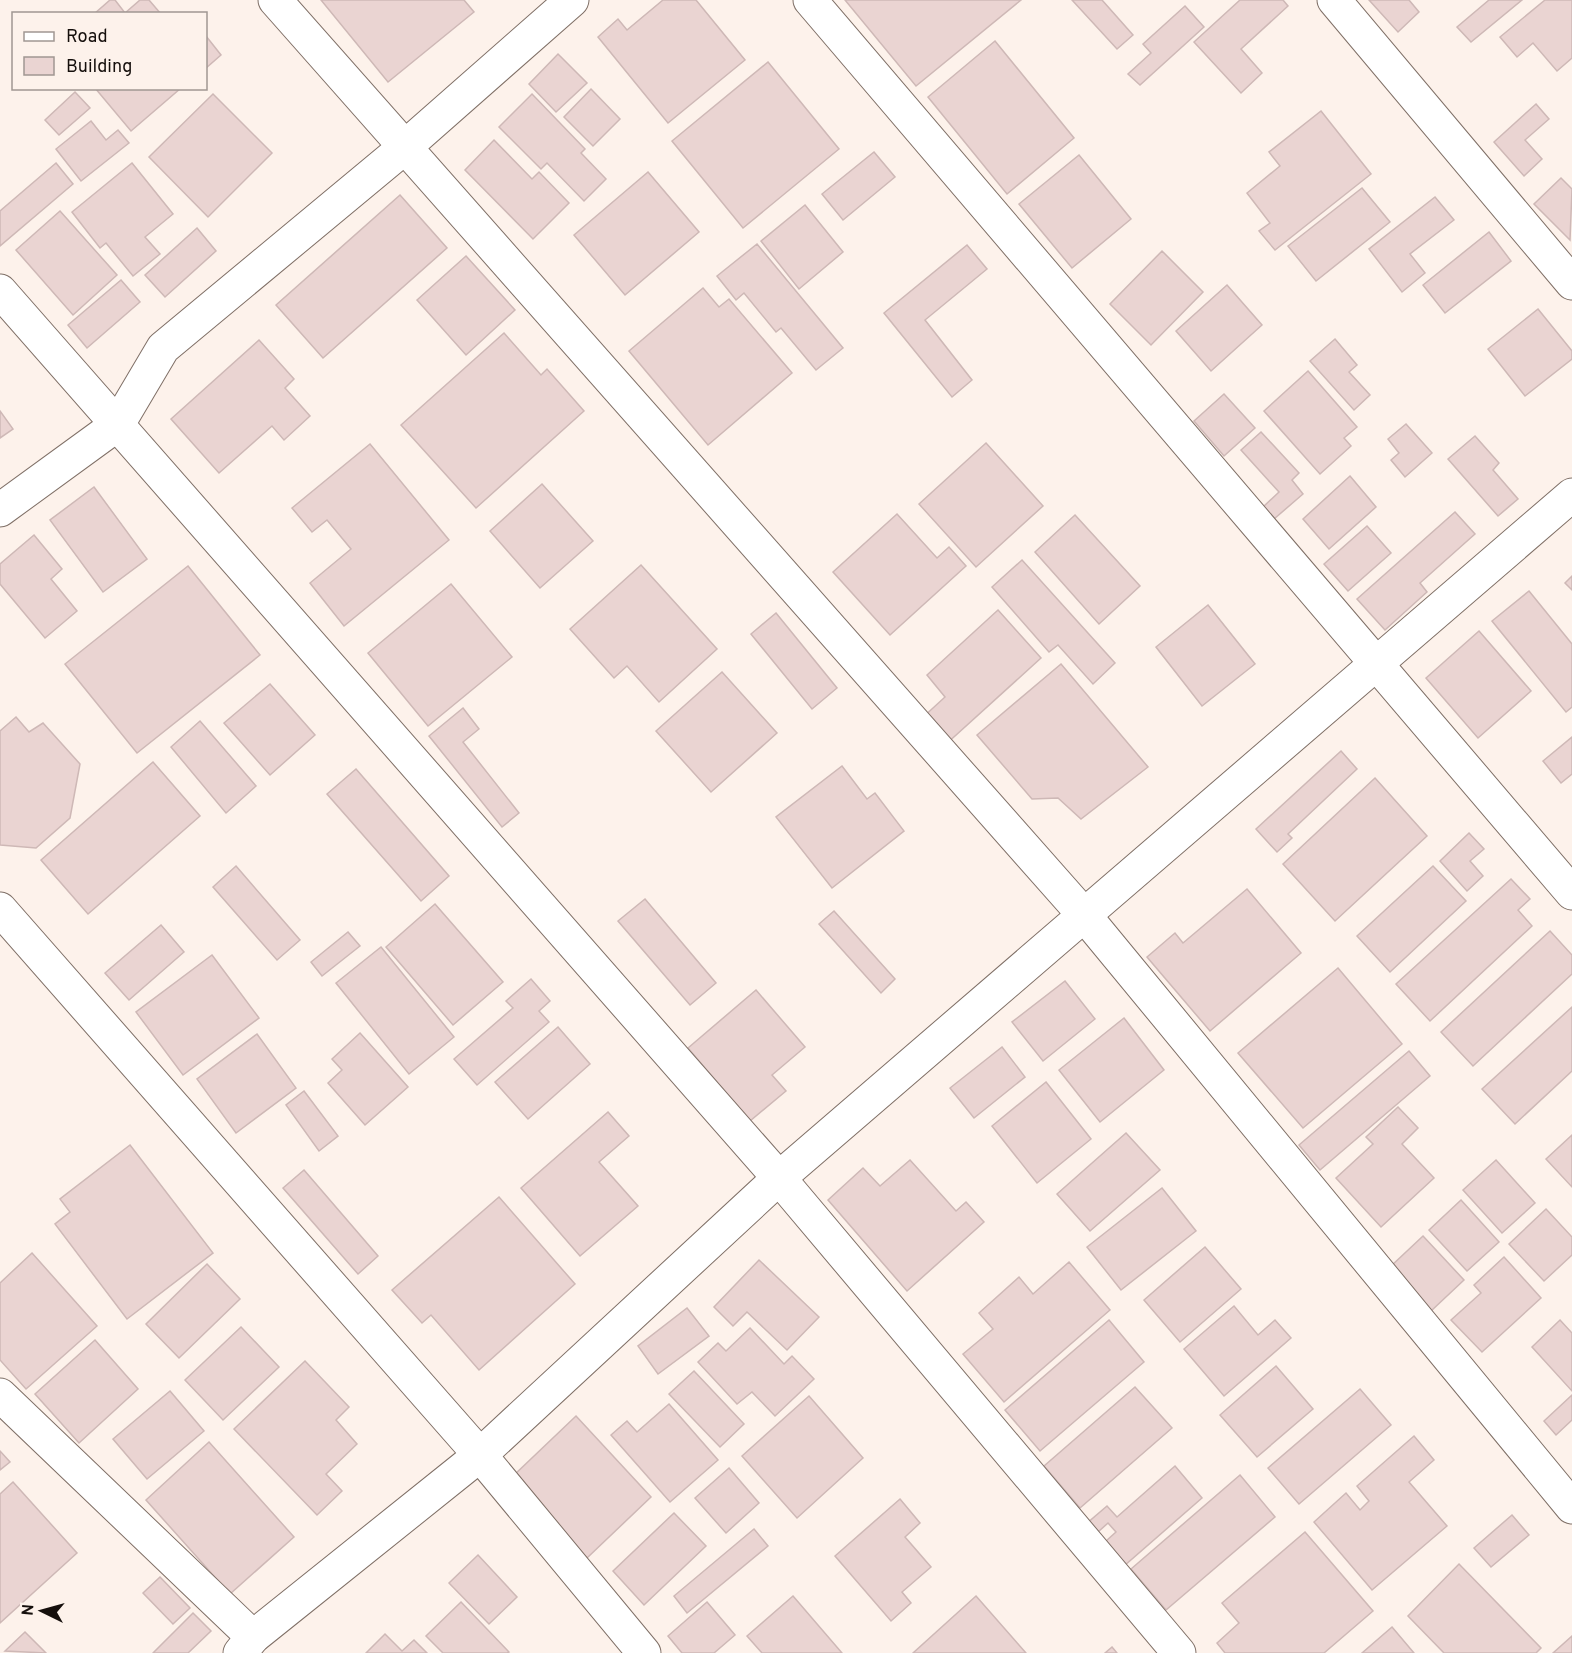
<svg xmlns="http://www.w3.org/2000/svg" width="1572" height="1653" viewBox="0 0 1572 1653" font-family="Overpass,sans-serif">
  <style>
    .building { fill: #ead4d2; stroke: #ceb8b6; stroke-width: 1.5 }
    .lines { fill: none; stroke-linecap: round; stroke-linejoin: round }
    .minor-casing { stroke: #7f6f66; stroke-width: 35 }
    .minor { stroke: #fff; stroke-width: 33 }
  </style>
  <rect width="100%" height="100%" fill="#fdf2eb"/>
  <g class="building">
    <path d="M110,0H115L125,13L140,0H149L161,14H94Z"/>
    <path d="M321,0H464L474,12L388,82Z"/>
    <path d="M663,0H696L745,60L668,123L598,37L618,19L627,30Z"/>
    <path d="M845,0H1021L916,86Z"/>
    <path d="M1072,0H1102L1133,35L1117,49Z"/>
    <path d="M1240,0H1283L1288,6L1241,49L1262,73L1241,93L1194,42Z"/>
    <path d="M1369,0H1409L1419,12L1398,32Z"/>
    <path d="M1489,0H1522L1471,42L1457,27Z"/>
    <path d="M1545,0H1572V58L1557,71L1533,43L1517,57L1500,37Z"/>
    <path d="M1185,6L1204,27L1140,85L1128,74L1151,53L1143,44Z"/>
    <path d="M206,36L221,55L206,68Z"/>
    <path d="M995,41L1074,138L1007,194L928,97Z"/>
    <path d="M558,54L587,83L556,112L529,84Z"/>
    <path d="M768,62L839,149L743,228L672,141Z"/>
    <path d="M95,88H181L131,131Z"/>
    <path d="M591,89L620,119L593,146L564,117Z"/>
    <path d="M75,92L90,108L59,135L45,120Z"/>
    <path d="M213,94L272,153L208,217L149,157Z"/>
    <path d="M532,94L585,149L581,153L606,179L584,201L547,163L541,169L499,127Z"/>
    <path d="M1536,104L1549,119L1525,140L1542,159L1524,176L1494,142Z"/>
    <path d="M1321,111L1371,174L1275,250L1259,231L1270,223L1247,193L1280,166L1269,152Z"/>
    <path d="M91,121L106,140L118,130L129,143L81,181L56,149Z"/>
    <path d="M494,140L532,179L539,172L569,203L533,239L465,170Z"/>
    <path d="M874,152L895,177L843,220L822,194Z"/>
    <path d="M1079,155L1131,219L1072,268L1019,204Z"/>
    <path d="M56,163L73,184L0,246V211Z"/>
    <path d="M132,163L173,214L145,237L160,254L133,276L106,243L100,248L72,212Z"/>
    <path d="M648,172L699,232L625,295L574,235Z"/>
    <path d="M1561,178L1572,189L1570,240L1534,204Z"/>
    <path d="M1362,188L1390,222L1316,281L1288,246Z"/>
    <path d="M400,195L447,248L323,358L276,305Z"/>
    <path d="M1435,197L1454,220L1410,254L1425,273L1402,292L1369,249Z"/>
    <path d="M805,205L843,252L799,289L761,241Z"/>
    <path d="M60,211L117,275L73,315L16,250Z"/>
    <path d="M197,228L216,251L165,297L145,275Z"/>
    <path d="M1489,232L1511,261L1445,313L1423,285Z"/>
    <path d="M757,244L843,348L816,370L781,328L776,332L744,293L736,300L717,276Z"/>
    <path d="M967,245L987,269L925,320L972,380L952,397L884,313Z"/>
    <path d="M1162,251L1203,292L1151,345L1110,304Z"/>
    <path d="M466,256L515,310L466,355L417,300Z"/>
    <path d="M121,280L140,302L87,348L68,325Z"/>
    <path d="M1227,285L1262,325L1211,371L1176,331Z"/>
    <path d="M703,288L719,307L729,299L792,373L708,445L629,351Z"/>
    <path d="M1538,309L1572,351V359L1525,396L1488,349Z"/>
    <path d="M504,333L541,375L547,369L584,411L476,508L401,425Z"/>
    <path d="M1335,339L1357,365L1349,372L1370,395L1354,410L1310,361Z"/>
    <path d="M259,340L294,379L285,388L310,416L284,440L272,426L219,473L171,419Z"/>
    <path d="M1308,371L1357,427L1344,438L1351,446L1320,474L1264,411Z"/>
    <path d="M1224,394L1255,428L1224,456L1194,421Z"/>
    <path d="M0,411L13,429L0,438Z"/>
    <path d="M1406,424L1432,453L1405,477L1391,460L1399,453L1388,439Z"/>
    <path d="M1261,432L1299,473L1292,480L1303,494L1274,519L1263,507L1279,492L1241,450Z"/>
    <path d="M1475,436L1499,463L1493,470L1518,499L1498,516L1448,459Z"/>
    <path d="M986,443L1043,506L976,567L919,504Z"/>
    <path d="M370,444L449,540L344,626L310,583L351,549L327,520L312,532L292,508Z"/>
    <path d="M1350,476L1376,507L1329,549L1303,519Z"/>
    <path d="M542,484L593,541L540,588L490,531Z"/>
    <path d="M94,487L147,559L103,592L50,520Z"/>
    <path d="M1455,512L1475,534L1420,583L1427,592L1385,630L1357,599Z"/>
    <path d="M897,514L937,558L949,547L966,566L890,635L833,572Z"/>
    <path d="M1075,515L1140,586L1099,624L1035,552Z"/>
    <path d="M1367,526L1391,553L1348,591L1324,564Z"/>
    <path d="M34,535L62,569L51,579L77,611L45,638L0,584V564Z"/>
    <path d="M1022,560L1115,663L1093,684L1058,645L1049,652L992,587Z"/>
    <path d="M641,565L717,649L659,702L627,666L614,678L570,629Z"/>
    <path d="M188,566L260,655L137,753L65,664Z"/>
    <path d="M1572,576V590L1565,583Z"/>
    <path d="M451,584L512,657L428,726L368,653Z"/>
    <path d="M1529,591L1572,644V707L1566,712L1492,621Z"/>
    <path d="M1208,605L1255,664L1202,706L1156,647Z"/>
    <path d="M998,610L1041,658L944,746L921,719L945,697L927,675Z"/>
    <path d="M776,613L837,688L812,709L751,634Z"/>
    <path d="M1479,631L1531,691L1478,738L1426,678Z"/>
    <path d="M1061,664L1148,767L1081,819L1058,798L1032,799L977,735Z"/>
    <path d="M722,672L777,733L711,792L656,731Z"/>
    <path d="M270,684L315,735L270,775L224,723Z"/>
    <path d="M463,708L479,729L463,742L519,813L502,827L429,736Z"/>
    <path d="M16,717L29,732L43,723L80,764L70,818L36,848L0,845V731Z"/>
    <path d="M200,721L256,786L226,813L171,747Z"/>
    <path d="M1572,737V774L1561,783L1543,761Z"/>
    <path d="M1341,751L1357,769L1288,834L1292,838L1277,852L1256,829Z"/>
    <path d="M153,762L200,816L88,914L41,860Z"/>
    <path d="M842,766L867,799L875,793L904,831L832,888L776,817Z"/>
    <path d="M356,769L449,876L421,901L327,794Z"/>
    <path d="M1375,778L1427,836L1335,921L1283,864Z"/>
    <path d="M1469,833L1484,849L1470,861L1483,876L1467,891L1440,861Z"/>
    <path d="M236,866L300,940L277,960L213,887Z"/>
    <path d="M1433,866L1466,901L1390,972L1357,936Z"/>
    <path d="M1511,879L1530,899L1518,910L1532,926L1430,1021L1396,984Z"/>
    <path d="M1247,889L1301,953L1210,1031L1147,957L1175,933L1183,943Z"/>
    <path d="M645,899L716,983L690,1005L618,921Z"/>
    <path d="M435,904L503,982L453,1025L386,947Z"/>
    <path d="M834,911L895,979L881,993L819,924Z"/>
    <path d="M161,925L184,952L129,1000L105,973Z"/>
    <path d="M1550,931L1572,955V974L1473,1066L1441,1032Z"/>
    <path d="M348,932L360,946L322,976L311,962Z"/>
    <path d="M381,947L454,1037L409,1074L336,983Z"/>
    <path d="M212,955L259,1018L183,1075L136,1012Z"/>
    <path d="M1338,968L1402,1044L1303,1128L1238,1053Z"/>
    <path d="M531,979L550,1001L539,1011L549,1022L477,1085L454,1059L513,1008L506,1001Z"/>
    <path d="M1065,981L1095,1019L1043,1061L1012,1022Z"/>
    <path d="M756,990L805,1047L772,1075L786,1091L750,1121L688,1048Z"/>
    <path d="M1572,1007V1071L1515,1124L1482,1089Z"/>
    <path d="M1124,1018L1164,1070L1100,1122L1059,1070Z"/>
    <path d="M558,1027L590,1064L528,1119L495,1082Z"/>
    <path d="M360,1033L408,1087L365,1125L328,1083L342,1070L332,1059Z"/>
    <path d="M257,1034L296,1088L236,1133L197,1079Z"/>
    <path d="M1002,1047L1025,1077L974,1118L950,1088Z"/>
    <path d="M1409,1051L1430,1076L1320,1170L1299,1145Z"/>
    <path d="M1046,1082L1091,1139L1037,1183L992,1126Z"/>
    <path d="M304,1091L338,1136L319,1151L286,1105Z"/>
    <path d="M1398,1107L1418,1128L1402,1144L1434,1178L1381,1227L1336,1178L1373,1144L1366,1137Z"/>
    <path d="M608,1112L629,1136L599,1162L638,1206L580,1256L521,1188Z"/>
    <path d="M1126,1133L1160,1170L1090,1231L1057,1194Z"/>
    <path d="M1572,1135V1187L1546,1159Z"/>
    <path d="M130,1145L213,1253L127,1319L55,1224L70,1212L60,1199Z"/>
    <path d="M910,1160L956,1211L966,1202L984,1222L907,1291L828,1200L863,1168L880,1186Z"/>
    <path d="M1496,1160L1535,1203L1502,1233L1463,1190Z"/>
    <path d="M304,1170L378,1256L358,1274L283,1188Z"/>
    <path d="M1162,1188L1196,1231L1121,1290L1087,1247Z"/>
    <path d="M499,1197L575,1284L479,1370L431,1315L422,1323L392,1290Z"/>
    <path d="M1461,1200L1499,1242L1467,1271L1429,1230Z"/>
    <path d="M1546,1209L1572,1237V1255L1544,1281L1509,1244Z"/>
    <path d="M1423,1236L1464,1280L1430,1312L1390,1267Z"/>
    <path d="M1205,1247L1241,1289L1180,1342L1144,1300Z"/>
    <path d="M32,1253L97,1326L26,1389L0,1360V1283Z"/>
    <path d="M1504,1257L1541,1298L1482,1352L1451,1320L1481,1293L1474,1285Z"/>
    <path d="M759,1260L819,1317L787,1350L747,1312L733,1326L714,1307Z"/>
    <path d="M1069,1262L1110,1310L1004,1402L963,1354L993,1329L979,1313L1019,1277L1033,1294Z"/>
    <path d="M207,1264L240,1299L179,1358L146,1324Z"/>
    <path d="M1234,1306L1258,1335L1275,1320L1291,1338L1224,1396L1184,1349Z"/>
    <path d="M687,1308L709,1336L658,1374L638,1346Z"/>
    <path d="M1109,1320L1144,1362L1040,1451L1005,1410Z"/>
    <path d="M1560,1320L1572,1333V1391L1532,1347Z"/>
    <path d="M241,1327L279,1367L223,1420L185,1380Z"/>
    <path d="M750,1328L784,1364L792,1356L814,1379L775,1416L752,1392L737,1404L698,1362L718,1343L726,1351Z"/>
    <path d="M95,1340L138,1389L79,1443L35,1394Z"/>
    <path d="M305,1361L349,1407L336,1420L357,1444L326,1474L342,1491L317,1515L234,1429Z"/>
    <path d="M1276,1366L1313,1409L1257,1457L1220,1415Z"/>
    <path d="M694,1371L744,1424L720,1447L669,1394Z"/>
    <path d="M1135,1387L1172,1428L1080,1508L1044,1466Z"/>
    <path d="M1360,1389L1391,1425L1299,1504L1268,1468Z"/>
    <path d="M170,1391L204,1431L147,1479L113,1439Z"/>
    <path d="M1572,1395V1420L1556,1435L1544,1421Z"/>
    <path d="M809,1396L863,1458L797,1518L742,1456Z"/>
    <path d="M669,1404L718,1460L670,1502L611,1435L627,1421L637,1432Z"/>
    <path d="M576,1416L651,1497L587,1558L512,1477Z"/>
    <path d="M1414,1436L1434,1460L1409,1482L1447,1526L1372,1590L1314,1522L1346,1493L1360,1510L1369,1501L1357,1486Z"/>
    <path d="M209,1442L294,1537L230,1594L146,1500Z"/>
    <path d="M0,1451L10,1462L0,1470Z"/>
    <path d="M1175,1466L1202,1498L1116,1573L1096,1550L1116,1532L1108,1523L1088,1541L1079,1530L1107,1506L1117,1517Z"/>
    <path d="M729,1468L759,1503L726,1533L695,1498Z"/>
    <path d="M1240,1475L1275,1517L1166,1610L1131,1569Z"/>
    <path d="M13,1482L77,1553L0,1623V1494Z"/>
    <path d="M900,1499L920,1523L905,1537L931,1567L902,1592L911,1603L891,1621L835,1556Z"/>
    <path d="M674,1513L706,1546L644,1605L613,1571Z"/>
    <path d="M1512,1515L1529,1535L1491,1567L1474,1548Z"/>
    <path d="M754,1529L768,1546L687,1613L674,1596Z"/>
    <path d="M1305,1532L1373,1611L1324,1653H1225L1217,1643L1239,1623L1222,1603Z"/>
    <path d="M478,1555L517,1597L489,1624L449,1583Z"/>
    <path d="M1459,1564L1541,1648L1536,1653H1444L1408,1616Z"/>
    <path d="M160,1577L190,1608L173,1624L143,1593Z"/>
    <path d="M793,1596L842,1653H762L747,1636Z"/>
    <path d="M976,1596L1026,1653H913Z"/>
    <path d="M461,1602L509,1652L507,1653H443L426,1636Z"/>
    <path d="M707,1602L735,1635L714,1653H682L668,1636Z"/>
    <path d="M193,1613L211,1631L188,1653H153Z"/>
    <path d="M1392,1627L1414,1653H1362Z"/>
    <path d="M25,1632L46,1653L5,1651Z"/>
    <path d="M385,1634L402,1651L414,1640L427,1653H366Z"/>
    <path d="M1572,1636V1653H1553Z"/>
    <path d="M1112,1647L1117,1653H1105Z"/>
  </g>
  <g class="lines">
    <g class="minor-casing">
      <g id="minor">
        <path d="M275,0L1085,916L1572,1507"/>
        <path d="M810,0L1572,893"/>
        <path d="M1334,0L1572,283"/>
        <path d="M0,291L779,1178L1179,1653"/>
        <path d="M0,510L118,424L163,348L405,147L572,0"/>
        <path d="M0,909L480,1455L644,1653"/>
        <path d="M0,1395L253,1637"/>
        <path d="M240,1653L253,1637L480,1455L779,1178L1572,495"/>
      </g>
    </g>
    <use href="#minor" class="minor"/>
  </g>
  <rect x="12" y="12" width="195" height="78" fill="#fdf2eb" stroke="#a09792" stroke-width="1.5"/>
  <rect x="24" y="32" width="30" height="9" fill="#ffffff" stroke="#a09792" stroke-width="1.5"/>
  <text x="66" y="42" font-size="18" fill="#150f0c">Road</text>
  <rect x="24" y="57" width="30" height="18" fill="#ead4d2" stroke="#a09792" stroke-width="1.5"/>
  <text x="66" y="72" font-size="18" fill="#150f0c">Building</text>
  <g transform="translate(42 1611) rotate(275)" stroke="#fdf2eb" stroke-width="4.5" paint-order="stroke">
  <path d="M0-4.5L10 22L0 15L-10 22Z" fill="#150f0c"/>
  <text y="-9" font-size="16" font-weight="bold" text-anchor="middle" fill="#150f0c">N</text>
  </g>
</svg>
